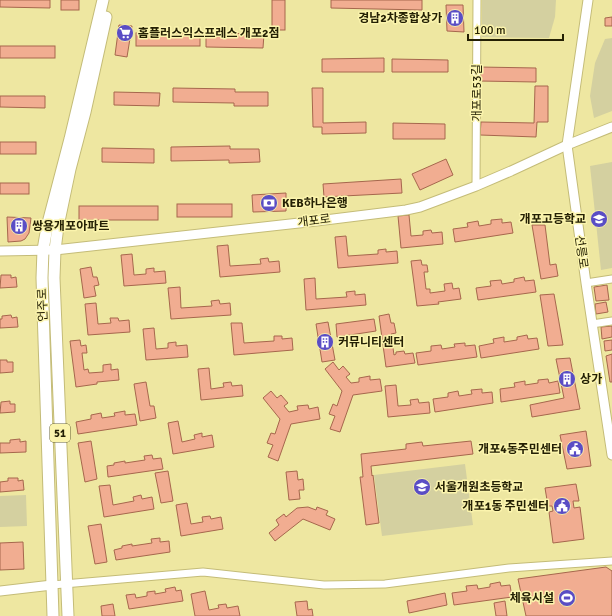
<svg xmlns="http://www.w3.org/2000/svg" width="612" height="616" viewBox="0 0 612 616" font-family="Signika,'Noto Sans KR',sans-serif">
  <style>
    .green { fill: #d4d0a0 }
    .building { fill: #f1ad91; stroke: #a6674d }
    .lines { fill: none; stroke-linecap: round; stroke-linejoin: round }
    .street-casing { stroke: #c4bc78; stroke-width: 9 }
    .secondary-casing { stroke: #c4bc78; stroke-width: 11 }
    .primary-casing { stroke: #c4bc78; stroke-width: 13 }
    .street { stroke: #fff; stroke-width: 7 }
    .secondary { stroke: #fff; stroke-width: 9 }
    .primary { stroke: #fff; stroke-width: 11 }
    .labels { text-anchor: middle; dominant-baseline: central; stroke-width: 3; stroke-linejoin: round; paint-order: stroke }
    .shield { fill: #fbf4ad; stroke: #646037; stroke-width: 1 }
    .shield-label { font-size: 11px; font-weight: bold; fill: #242004 }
    .poi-label { font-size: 12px; font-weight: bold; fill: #242004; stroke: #fbf4ad; text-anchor: start }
    .street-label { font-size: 12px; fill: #242004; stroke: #fbf4ad }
  </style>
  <rect width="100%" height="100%" fill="#eee7a1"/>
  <g class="green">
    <path d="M482,0H556L555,17L549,38L482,37Z"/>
    <path d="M612,38V111L594,118L590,96L595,63L605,39Z"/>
    <path d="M612,162V268L601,270L590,166Z"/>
    <path d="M465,464L473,525L382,536L374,475Z"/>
    <path d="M26,495L27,526L0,527V496Z"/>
  </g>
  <g class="building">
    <path d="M0,0H50V8L0,7Z"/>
    <rect x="61" y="0" width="18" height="10"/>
    <rect x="272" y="0" width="13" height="30"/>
    <path d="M331,0H422V10L331,8Z"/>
    <path d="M446,5H463L464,32L447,31Z"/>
    <path d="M612,17V26H605V18Z"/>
    <path d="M119,25L132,26L127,57L115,55Z"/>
    <rect x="136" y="33" width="64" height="13"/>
    <path d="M206,33L264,34L263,48L206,47Z"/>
    <rect x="0" y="46" width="55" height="12"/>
    <path d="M384,58V72H322V59Z"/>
    <path d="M392,59L448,60V72H392Z"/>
    <path d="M479,67L536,68V82L479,81Z"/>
    <path d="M535,86H548V122H537L536,137L480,135L481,122L534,123Z"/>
    <path d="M173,88L235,89V92H268V106H234V103L173,102Z"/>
    <path d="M312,88H323V123L366,122V133L322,134V127H313Z"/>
    <path d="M114,92L160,93L159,106L114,105Z"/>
    <path d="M0,96H45V108L0,107Z"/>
    <path d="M393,123L445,124V139H393Z"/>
    <rect x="0" y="142" width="36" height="12"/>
    <path d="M230,146V149H259L260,162L229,163V160L171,161V147Z"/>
    <path d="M102,148L154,149V163L102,162Z"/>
    <path d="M446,159L453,175L420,190L412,174Z"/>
    <path d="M401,179L402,193L324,197L323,184Z"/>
    <rect x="0" y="183" width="29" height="11"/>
    <path d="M286,193V211L253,212L252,195Z"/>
    <rect x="177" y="204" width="55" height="13"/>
    <rect x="79" y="206" width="79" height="14"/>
    <path d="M409,215L411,236L423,235V231L431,230L432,233L442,232L443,244L401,248L398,216Z"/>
    <path d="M7,217L31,218L29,233L25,239L21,241L8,242Z"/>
    <path d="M502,219V223L511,222L513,233L455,242L453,229L468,227L467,223L478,221L479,226L491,224V220Z"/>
    <path d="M532,225H545L550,265L556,264L558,276L541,279Z"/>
    <path d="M346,236L348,256L378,254V250L386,249V252L397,251L398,263L338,268L335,237Z"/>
    <path d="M228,245L230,266L261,264L260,259L268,258L269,262L279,261L280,272L220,277L217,246Z"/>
    <path d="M132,254L134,275L146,274V269L154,268V272L165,271L166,283L124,286L121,255Z"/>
    <path d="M421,260L422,265H427L428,272H424L426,289H430V293L445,291L444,284L452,283L453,289L459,288L461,299L438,302L439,304L417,306L411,261Z"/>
    <path d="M91,267L93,277H97L99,285L94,286L96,296L84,298L80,269Z"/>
    <path d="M1,275H11V278L16,277L17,287L0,288Z"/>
    <path d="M524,277L525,281L534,280L536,292L478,300L476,288L491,286L490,281L501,280L502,284L514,282V279Z"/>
    <path d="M315,278L316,299L347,297L346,292L355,291V295L365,294L366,305L306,310L304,279Z"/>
    <path d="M607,285L609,300L596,301L594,287Z"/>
    <path d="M180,287L181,308L212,306L211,301L219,300L220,304L230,303L231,315L171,319L168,288Z"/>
    <path d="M554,294L563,345L548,346L540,295Z"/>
    <path d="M606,302L608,312L596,314L595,304Z"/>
    <path d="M96,303L98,324L111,323L110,318H118L119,321L129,320L130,332L88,335L85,304Z"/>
    <path d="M389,314L391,323H394L396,333L391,334L394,355L396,354V352L404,351L405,354L413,353L415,363L386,367L379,316Z"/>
    <path d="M11,315L12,318L17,317L18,327L0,328V319H2V316Z"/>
    <path d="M374,319L376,331L337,337L336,324Z"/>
    <path d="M328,322L335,360L322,362L316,324Z"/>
    <path d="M231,323H242L244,343L274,341V336H282V339L292,338L293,350L234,355Z"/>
    <path d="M612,326V337L602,339L601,327Z"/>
    <path d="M154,328L156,349L168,348V343L176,342V346L187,345L188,357L146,360L143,329Z"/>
    <path d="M527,335L528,339L537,338L539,349L481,358L479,346L494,343L493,339L504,337V342L517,340V337Z"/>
    <path d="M80,340L81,346L86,345L87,353H82L84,370L88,369L89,373L103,372V365L111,364V370L118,369L119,380L97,382V384L76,387L70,341Z"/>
    <path d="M612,340V350L605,351L604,341Z"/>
    <path d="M465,343V346L475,345L477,357L418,365L416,353L431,351V346L441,345L442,349L455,347L454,344Z"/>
    <path d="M612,354V382H610L606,356Z"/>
    <path d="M570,358L580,409L532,417L530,405L564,398L556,359Z"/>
    <path d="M0,360H7V362H13V372L0,373Z"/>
    <path d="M333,362L339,370L343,366L350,374L346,377L351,383L359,382V378L370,376V380L380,379L382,391L353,395L340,432L330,429L335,416L329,414L333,404L337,406L342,391L325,369Z"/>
    <path d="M209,368L211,389L224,387L223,383L231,382L232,386L242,385L243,396L201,400L198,369Z"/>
    <path d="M548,379L549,383L558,381L560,393L501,402L500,389L515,387L514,383L525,381V385L538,383V380Z"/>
    <path d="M146,382L150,406H154L156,418L140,421L134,384Z"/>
    <path d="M396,385L398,406L411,405L410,400L418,399L419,403L429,402L430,413L388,417L385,386Z"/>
    <path d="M482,389V393L492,392L493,403L435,412L433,399L448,397V393L458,391L459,396L472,394L471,390Z"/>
    <path d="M271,391L277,398L281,395L288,403L284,406L289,412L298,410L297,406L308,405L309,409L318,407L320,419L291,424L278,461L268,457L273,445L267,443L271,433L275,434L280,419L263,398Z"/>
    <path d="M10,401V404H15V412L0,413L1,402Z"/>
    <path d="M125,411V415L135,414L137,425L78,434L76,422L91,419V415L101,413L102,418L115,416L114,413Z"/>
    <path d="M178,421L182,442L195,439L194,435L202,433V437L212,435L214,447L173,454L168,423Z"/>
    <path d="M586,431L591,466L567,469L560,435Z"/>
    <path d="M20,439V442L26,441V452L0,453V443H10V440Z"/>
    <path d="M91,441L97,479L85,482L78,443Z"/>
    <path d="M471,441L473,454L371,466L372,476L373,475L379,523L366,525L360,477H363L361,454L406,449V444L422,442L423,446Z"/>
    <path d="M152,455L153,459L161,458L163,469L108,477L107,466L114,465V463L125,461V463L145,460L144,456Z"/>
    <path d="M168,471L173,501L161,503L155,473Z"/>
    <path d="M297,471L298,480L303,479L304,490H299L300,499L289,500L286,472Z"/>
    <path d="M8,478H18V481L23,480L24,490L0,492V482L8,481Z"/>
    <path d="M576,484L579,501H573L574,508L580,507L584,539L553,543L549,512L553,511L552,506H548L545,488Z"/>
    <path d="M110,485L113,505L134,501L133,497L141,495L142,499L152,497L154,509L104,517L99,486Z"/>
    <path d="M187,503L191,524L203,522L202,517L210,516L211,519L221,517L223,529L181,536L176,505Z"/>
    <path d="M308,507L316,510L317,507L328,511L326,515L335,519L330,530L303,519L275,541L269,533L279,525L276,520L284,514L286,517L297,508Z"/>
    <path d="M101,524L107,562L95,564L88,526Z"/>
    <path d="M160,538V542L169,541L170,552L116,560L114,550L122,548V546L132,544V546L152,543L151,539Z"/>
    <path d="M23,542L24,569L0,570V543Z"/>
    <path d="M606,567L612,571V616H526L518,579Z"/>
    <path d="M500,582L501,586L510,585L512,597L454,605L452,593L467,591L466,586L477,585L478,589L490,587V584Z"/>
    <path d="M175,587L176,591L181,590L183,601L129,609L126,595L135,594L136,598L147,596V592L155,591V594L166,592L165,589Z"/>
    <path d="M205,591L209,610L219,608L218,605L226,604L227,608L238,606L240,616H195L191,594Z"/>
    <path d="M445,593L447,605L409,613L407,601Z"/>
    <path d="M307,601L308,610L312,609L313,616H297L295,602Z"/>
    <path d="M505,601L507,616H496L494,603Z"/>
    <path d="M113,604L115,616H102L101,606Z"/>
  </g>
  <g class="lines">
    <g class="street-casing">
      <g id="street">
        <path d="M476,186L477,0"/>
        <path d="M586,283L612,279"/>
        <path d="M592,324L612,321"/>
        <path d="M52,585L203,572L324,585L385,584L509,568L612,561"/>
      </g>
    </g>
    <g class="secondary-casing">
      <g id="secondary">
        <path d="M588,0L567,145L586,283L612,455"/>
        <path d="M0,251L55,250L317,221L406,210L420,207L476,186L511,171L567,145L612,127"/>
        <path d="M0,591L52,585"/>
      </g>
    </g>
    <g class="primary-casing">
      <g id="primary">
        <path d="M53,616L42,278L43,250L47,227L70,139L103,0"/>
        <path d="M68,616L54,278L55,250L58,226L70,169L85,112L106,17"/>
      </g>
    </g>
    <use href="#street" class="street"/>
    <use href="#secondary" class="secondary"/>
    <use href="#primary" class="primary"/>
  </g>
  <defs>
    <g id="building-disc" transform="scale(0.9)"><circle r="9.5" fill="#5a4dc5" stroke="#fbf4ad"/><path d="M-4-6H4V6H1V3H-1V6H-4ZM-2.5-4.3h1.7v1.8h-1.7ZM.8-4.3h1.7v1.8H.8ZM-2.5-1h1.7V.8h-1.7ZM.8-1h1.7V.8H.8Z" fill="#fff"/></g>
    <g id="supermarket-disc" transform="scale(0.9)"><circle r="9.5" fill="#5a4dc5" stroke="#fbf4ad"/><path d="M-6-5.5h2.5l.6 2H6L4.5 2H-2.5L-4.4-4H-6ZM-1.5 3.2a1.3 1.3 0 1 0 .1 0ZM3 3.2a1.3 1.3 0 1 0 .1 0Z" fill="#fff"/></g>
    <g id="bank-disc" transform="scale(0.9)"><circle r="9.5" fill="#5a4dc5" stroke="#fbf4ad"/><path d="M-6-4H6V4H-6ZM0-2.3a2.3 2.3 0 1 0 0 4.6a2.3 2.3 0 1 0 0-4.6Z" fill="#fff"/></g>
    <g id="school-disc" transform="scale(0.9)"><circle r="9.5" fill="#5a4dc5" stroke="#fbf4ad"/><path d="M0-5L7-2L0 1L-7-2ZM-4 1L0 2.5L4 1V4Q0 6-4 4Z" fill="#fff"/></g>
    <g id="civic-disc" transform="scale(0.9)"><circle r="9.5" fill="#5a4dc5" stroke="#fbf4ad"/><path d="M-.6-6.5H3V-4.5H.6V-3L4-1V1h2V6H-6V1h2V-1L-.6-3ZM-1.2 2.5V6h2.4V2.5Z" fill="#fff"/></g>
    <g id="stadium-disc" transform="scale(0.9)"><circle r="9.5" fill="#5a4dc5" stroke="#fbf4ad"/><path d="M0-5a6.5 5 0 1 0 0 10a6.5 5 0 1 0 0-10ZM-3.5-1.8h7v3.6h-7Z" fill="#fff"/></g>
  </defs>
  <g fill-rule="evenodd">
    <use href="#building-disc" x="455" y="18"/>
    <use href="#supermarket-disc" x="125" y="33"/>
    <use href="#bank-disc" x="269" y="203"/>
    <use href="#school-disc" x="599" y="219"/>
    <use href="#building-disc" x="19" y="226"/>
    <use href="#building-disc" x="325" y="342"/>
    <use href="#building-disc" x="567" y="379"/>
    <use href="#civic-disc" x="575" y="449"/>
    <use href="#school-disc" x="422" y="487"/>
    <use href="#civic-disc" x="562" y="506"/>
    <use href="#stadium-disc" x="567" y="598"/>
  </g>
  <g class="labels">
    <rect class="shield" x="50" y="424" width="20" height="18" rx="3"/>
    <g class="shield-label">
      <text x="60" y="433">51</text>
    </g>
    <g class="poi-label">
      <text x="442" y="18" text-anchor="end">경남2차종합상가</text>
      <text x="138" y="33">홈플러스익스프레스 개포2점</text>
      <text x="282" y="203">KEB하나은행</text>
      <text x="586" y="219" text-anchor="end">개포고등학교</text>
      <text x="32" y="226">쌍용개포아파트</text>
      <text x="338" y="342">커뮤니티센터</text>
      <text x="580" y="379">상가</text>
      <text x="562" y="449" text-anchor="end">개포4동주민센터</text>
      <text x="435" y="487">서울개원초등학교</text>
      <text x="549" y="506" text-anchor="end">개포1동 주민센터</text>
      <text x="554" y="598" text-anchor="end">체육시설</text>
    </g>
    <g class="street-label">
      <text transform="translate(477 93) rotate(-90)">개포로53길</text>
      <text transform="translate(314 221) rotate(-7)">개포로</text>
      <text transform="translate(581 252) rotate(82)">선릉로</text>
      <text transform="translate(43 305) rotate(-92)">언주로</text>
    </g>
  </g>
  <path d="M468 34v6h95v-6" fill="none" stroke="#242004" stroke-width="2"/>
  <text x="474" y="34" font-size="12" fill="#242004" stroke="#fbf4ad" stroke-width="3" paint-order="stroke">100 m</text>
</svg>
